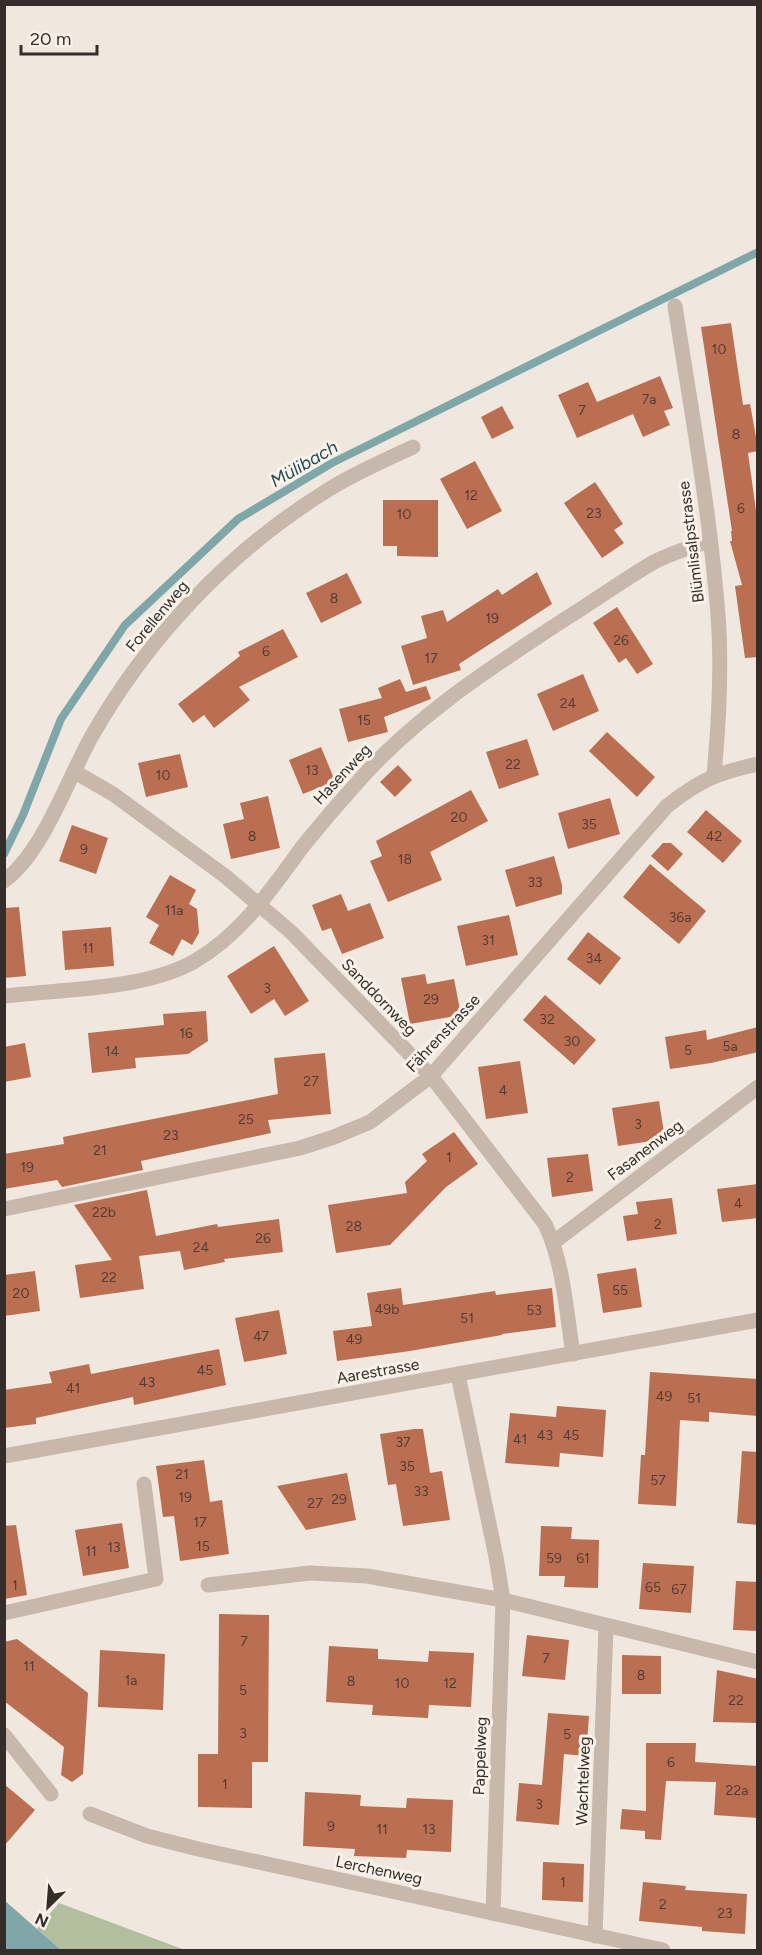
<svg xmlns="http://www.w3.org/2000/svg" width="762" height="1955" viewBox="0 0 762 1955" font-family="Figtree,sans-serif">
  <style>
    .green { fill: #b3be9f }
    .water { fill: #7fa7aa }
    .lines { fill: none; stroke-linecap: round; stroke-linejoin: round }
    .stream { stroke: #7fa7aa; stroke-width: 8 }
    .building { fill: #ba6e52 }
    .street { stroke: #c7b8ab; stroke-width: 15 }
    .labels { text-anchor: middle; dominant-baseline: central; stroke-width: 6; stroke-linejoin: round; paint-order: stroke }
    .number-label { font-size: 14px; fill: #563d33 }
    .street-label { font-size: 16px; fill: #352d29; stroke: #f8f2ea }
    .water-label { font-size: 18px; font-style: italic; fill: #234e53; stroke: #f8f2ea }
  </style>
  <rect width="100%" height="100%" fill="#f0e8de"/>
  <path class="green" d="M59,1903L185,1950H61L37,1929Z"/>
  <path class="water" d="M4,1900L61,1950H5Z"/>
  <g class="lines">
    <path class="stream" d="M4,854L23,815L61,719L125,625L238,519L332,463L758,252"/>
  </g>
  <g class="building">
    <path d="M731,323L743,405L750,404L758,448V451L748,453L758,525V657L745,658L735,586L742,585L730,541H732L731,531H732L701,327Z"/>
    <path d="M660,376L673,408L664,411L670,425L643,437L633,414L577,438L558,395L588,382L597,402Z"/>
    <path d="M502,406L514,428L492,439L481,417Z"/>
    <path d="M475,461L502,511L467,529L440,479Z"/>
    <path d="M595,482L623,524L614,530L624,543L602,558L564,503Z"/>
    <path d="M383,500H438V557L397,556V546H383Z"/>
    <path d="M537,572L552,604L459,664L461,670L413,685L401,646L427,638L421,616L443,610L447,622L498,589L502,595Z"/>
    <path d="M347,573L362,603L321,623L306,593Z"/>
    <path d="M617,607L653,664L637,674L626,658L619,663L593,623Z"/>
    <path d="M283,629L298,657L239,687L250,700L214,728L204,715L193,723L178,704L240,656L238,652Z"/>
    <path d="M583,674L599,711L553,731L537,694Z"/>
    <path d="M400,679L406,692L426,686L431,699L384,717L388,732L348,742L339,709L382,698L378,688Z"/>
    <path d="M607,732L655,777L637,797L589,751Z"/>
    <path d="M527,739L539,775L499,789L486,752Z"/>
    <path d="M321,747L335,781L303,794L289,760Z"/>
    <path d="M180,754L188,787L146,797L138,763Z"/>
    <path d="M398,765L412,780L395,797L380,782Z"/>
    <path d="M471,790L488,821L430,852L442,880L388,902L370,861L382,856L376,841Z"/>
    <path d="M268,796L280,848L231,859L223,824L244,819L240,803Z"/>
    <path d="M610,798L620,834L568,849L558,813Z"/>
    <path d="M706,810L742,841L723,863L687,832Z"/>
    <path d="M72,825L108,838L96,874L59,861Z"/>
    <path d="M663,843H671L683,854L668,871L651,856Z"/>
    <path d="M554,856L562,885V894L516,907L505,870Z"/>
    <path d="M650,864L706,911L679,944L623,897Z"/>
    <path d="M170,875L196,890L189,904L197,909L199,933L192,945L182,939L173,956L149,943L159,925L146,917Z"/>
    <path d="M341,894L348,911L370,903L384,938L342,954L331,928L322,931L312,905Z"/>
    <path d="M19,907L26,976L4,978V908Z"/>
    <path d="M509,915L518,955L466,966L457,926Z"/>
    <path d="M111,927L114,966L65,970L62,931Z"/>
    <path d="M588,932L621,958L600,985L567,959Z"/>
    <path d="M274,946L309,1001L285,1016L274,999L251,1014L227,976Z"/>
    <path d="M425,974L427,984L454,979L461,1015L410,1024L401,978Z"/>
    <path d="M545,995L596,1040L574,1065L523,1020Z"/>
    <path d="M206,1011L208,1041L188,1054L135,1058L136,1068L92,1073L88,1033L164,1025L163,1014Z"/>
    <path d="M758,1027V1052L711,1063L670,1069L665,1037L706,1030L707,1040Z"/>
    <path d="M25,1043L31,1077L4,1082V1047Z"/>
    <path d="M325,1053L331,1114L268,1120L271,1133L141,1161L143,1170L62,1187L57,1180L4,1189V1154L64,1144L63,1137L278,1094L274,1058Z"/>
    <path d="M520,1061L528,1113L486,1119L478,1067Z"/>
    <path d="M659,1101L665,1139L618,1146L612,1108Z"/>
    <path d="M454,1132L478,1164L446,1187L390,1245L336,1253L328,1205L407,1193L405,1182L427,1161L422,1154Z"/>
    <path d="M588,1154L593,1191L552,1197L547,1158Z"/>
    <path d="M758,1184V1218L722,1222L717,1189Z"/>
    <path d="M147,1190L156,1236L217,1224L218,1227L279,1219L283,1252L224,1259L225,1262L184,1270L180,1251L139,1256L144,1289L80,1298L75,1265L112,1260L74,1205Z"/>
    <path d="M672,1198L677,1234L627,1241L623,1216L638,1214L636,1202Z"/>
    <path d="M636,1268L642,1307L603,1313L597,1274Z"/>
    <path d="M35,1271L40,1311L4,1316V1275Z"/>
    <path d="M401,1288L403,1305L495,1291L496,1295L552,1288L556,1327L502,1334V1335L410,1351L337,1361L333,1331L372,1326L367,1293Z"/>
    <path d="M279,1310L287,1354L244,1362L235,1318Z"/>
    <path d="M219,1349L226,1385L134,1405L133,1397L36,1418V1424L4,1428V1390L52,1383L49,1372L89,1364L91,1374Z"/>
    <path d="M650,1372L758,1379V1416L709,1412V1422L680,1420L676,1506L638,1504L641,1455H645Z"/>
    <path d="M557,1406L606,1410L603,1457L560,1453L559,1467L505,1463L510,1413L556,1417Z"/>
    <path d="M414,1429H423L430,1473L442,1471L450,1520L403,1526L396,1484L388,1485L380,1434Z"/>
    <path d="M742,1451L758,1452V1525L737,1523Z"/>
    <path d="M204,1460L210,1502L222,1500L229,1554L180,1561L174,1516L163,1517L156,1466Z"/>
    <path d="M347,1473L356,1520L306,1530L277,1486Z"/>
    <path d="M122,1523L129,1568L83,1576L75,1530Z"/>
    <path d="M16,1525L27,1595L4,1599V1526Z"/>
    <path d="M541,1526L572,1527L571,1539L599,1540L598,1588L564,1587L565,1576H539Z"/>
    <path d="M643,1563L694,1566L691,1613L639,1609Z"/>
    <path d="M736,1581L758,1582V1631L733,1630Z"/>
    <path d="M219,1614L269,1615L268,1762H252V1808L198,1807V1754H218Z"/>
    <path d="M527,1635L569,1640L565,1680L522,1676Z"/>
    <path d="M17,1639L88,1693L83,1774L72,1782L61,1775L64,1747L4,1701V1642Z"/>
    <path d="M329,1646L378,1649V1659L428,1662L429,1651L474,1653L471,1707L429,1705L428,1718L372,1715L373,1705L326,1702Z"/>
    <path d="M100,1650L165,1654L163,1710L98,1707Z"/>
    <path d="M622,1655L661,1656V1694H622Z"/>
    <path d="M717,1670L758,1679V1723L713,1722Z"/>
    <path d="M548,1713L589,1716L586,1756L564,1754L559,1825L516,1821L519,1783L542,1785Z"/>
    <path d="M646,1743H696L695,1762L758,1766V1818L714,1815L716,1782L666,1781L661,1840L645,1839V1831L620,1829L622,1809L646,1811Z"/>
    <path d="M4,1784L35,1810L4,1846Z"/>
    <path d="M305,1792L361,1795L360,1806L406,1808L407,1798L453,1800L451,1852L407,1850L406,1858L354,1856L355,1849L303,1846Z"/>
    <path d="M543,1862L584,1864L583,1902L542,1900Z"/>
    <path d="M643,1882L686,1886L685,1890L747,1894L745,1934L702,1931V1927L639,1921Z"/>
  </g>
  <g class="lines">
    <g class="street">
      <path d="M675,306C691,409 710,512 718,615C722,668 719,722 714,775"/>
      <path d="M75,772L113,794L225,876L291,932L431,1076L545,1224C564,1264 566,1311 573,1354"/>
      <path d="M4,881C44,852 68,777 93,734C148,638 227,554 320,495C349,476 381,462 413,447"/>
      <path d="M4,996C62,989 145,990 195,961C242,934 272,888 303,846C320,825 338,804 356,784C414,717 489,669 562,621C593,602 623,580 654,562C671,553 691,547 709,541"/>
      <path d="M4,1209L300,1148L334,1137L370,1122L431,1076L667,806C700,780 717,773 758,764"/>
      <path d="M554,1242L758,1087"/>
      <path d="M458,1375L496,1557L503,1600L493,1913"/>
      <path d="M4,1456L758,1320"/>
      <path d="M208,1585L310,1573L367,1576L503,1600L758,1662"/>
      <path d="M4,1613L156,1579L144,1484"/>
      <path d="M4,1735L51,1794"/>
      <path d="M90,1814L147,1836L198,1849L663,1950"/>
      <path d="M595,1936L606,1627"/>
    </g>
  </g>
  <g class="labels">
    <g class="number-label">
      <text x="719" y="349">10</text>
      <text x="649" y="399">7a</text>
      <text x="582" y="410">7</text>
      <text x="736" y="434">8</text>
      <text x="471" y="495">12</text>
      <text x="741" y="508">6</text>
      <text x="594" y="513">23</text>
      <text x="404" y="514">10</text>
      <text x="334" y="598">8</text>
      <text x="492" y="618">19</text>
      <text x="621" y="640">26</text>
      <text x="266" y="651">6</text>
      <text x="431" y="658">17</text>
      <text x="568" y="703">24</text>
      <text x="364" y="720">15</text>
      <text x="513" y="764">22</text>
      <text x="312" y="770">13</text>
      <text x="163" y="775">10</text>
      <text x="459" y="817">20</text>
      <text x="589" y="824">35</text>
      <text x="252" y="836">8</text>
      <text x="714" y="836">42</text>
      <text x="84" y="849">9</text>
      <text x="405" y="859">18</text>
      <text x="535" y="882">33</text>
      <text x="174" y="910">11a</text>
      <text x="680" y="917">36a</text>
      <text x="488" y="940">31</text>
      <text x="88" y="948">11</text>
      <text x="594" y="958">34</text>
      <text x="267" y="988">3</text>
      <text x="431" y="999">29</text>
      <text x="547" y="1019">32</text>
      <text x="186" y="1033">16</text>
      <text x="572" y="1041">30</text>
      <text x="730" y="1046">5a</text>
      <text x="688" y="1050">5</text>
      <text x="112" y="1051">14</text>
      <text x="311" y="1081">27</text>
      <text x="503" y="1090">4</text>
      <text x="246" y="1119">25</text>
      <text x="638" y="1124">3</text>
      <text x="171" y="1135">23</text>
      <text x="100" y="1150">21</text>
      <text x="449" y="1157">1</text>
      <text x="27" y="1167">19</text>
      <text x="570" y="1177">2</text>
      <text x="738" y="1203">4</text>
      <text x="104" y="1212">22b</text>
      <text x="658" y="1224">2</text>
      <text x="354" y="1226">28</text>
      <text x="263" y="1238">26</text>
      <text x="201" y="1247">24</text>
      <text x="109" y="1277">22</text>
      <text x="620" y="1290">55</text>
      <text x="21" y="1293">20</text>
      <text x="387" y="1309">49b</text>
      <text x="534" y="1310">53</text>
      <text x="467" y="1318">51</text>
      <text x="261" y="1336">47</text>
      <text x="354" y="1339">49</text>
      <text x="205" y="1370">45</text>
      <text x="147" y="1382">43</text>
      <text x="73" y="1388">41</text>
      <text x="664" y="1396">49</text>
      <text x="694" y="1398">51</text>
      <text x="545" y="1435">43</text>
      <text x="571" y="1435">45</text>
      <text x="520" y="1439">41</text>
      <text x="403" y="1442">37</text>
      <text x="407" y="1466">35</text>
      <text x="182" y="1474">21</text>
      <text x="658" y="1480">57</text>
      <text x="421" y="1491">33</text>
      <text x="185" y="1497">19</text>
      <text x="339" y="1499">29</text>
      <text x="315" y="1503">27</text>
      <text x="200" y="1522">17</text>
      <text x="203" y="1546">15</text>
      <text x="114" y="1547">13</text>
      <text x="91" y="1551">11</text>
      <text x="554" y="1558">59</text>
      <text x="583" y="1558">61</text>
      <text x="15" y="1585">1</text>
      <text x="653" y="1587">65</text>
      <text x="679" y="1589">67</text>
      <text x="244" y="1641">7</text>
      <text x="546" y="1658">7</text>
      <text x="29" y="1666">11</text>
      <text x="641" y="1675">8</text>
      <text x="131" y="1680">1a</text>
      <text x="351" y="1681">8</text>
      <text x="402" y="1683">10</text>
      <text x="450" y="1683">12</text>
      <text x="243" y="1690">5</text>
      <text x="736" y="1700">22</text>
      <text x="243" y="1733">3</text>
      <text x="567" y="1734">5</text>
      <text x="671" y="1762">6</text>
      <text x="225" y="1784">1</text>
      <text x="737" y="1790">22a</text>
      <text x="539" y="1804">3</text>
      <text x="331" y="1826">9</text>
      <text x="382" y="1829">11</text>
      <text x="429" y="1829">13</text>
      <text x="563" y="1882">1</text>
      <text x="663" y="1904">2</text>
      <text x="725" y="1913">23</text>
    </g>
    <g class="street-label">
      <text transform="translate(691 542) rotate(-97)">Blümlisalpstrasse</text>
      <text transform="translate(157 616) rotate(-50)">Forellenweg</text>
      <text transform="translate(342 774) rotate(-47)">Hasenweg</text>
      <text transform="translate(379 997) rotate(46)">Sanddornweg</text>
      <text transform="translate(443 1033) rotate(-47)">Fährenstrasse</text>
      <text transform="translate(645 1150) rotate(-37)">Fasanenweg</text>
      <text transform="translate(378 1371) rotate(-10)">Aarestrasse</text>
      <text transform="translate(480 1756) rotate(-88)">Pappelweg</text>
      <text transform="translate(583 1781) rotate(-88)">Wachtelweg</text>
      <text transform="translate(379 1870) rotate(12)">Lerchenweg</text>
    </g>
    <g class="water-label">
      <text transform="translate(304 464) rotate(-30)">Mülibach</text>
    </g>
  </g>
  <rect width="762" height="1955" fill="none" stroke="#352d29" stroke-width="12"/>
  <g transform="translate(48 1907) rotate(205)" stroke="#f8f2ea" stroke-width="4.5" paint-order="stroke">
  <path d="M0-4.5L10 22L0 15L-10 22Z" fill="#352d29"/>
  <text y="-9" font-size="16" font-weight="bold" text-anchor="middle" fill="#352d29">N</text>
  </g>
  <path d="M21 45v9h76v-9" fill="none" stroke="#352d29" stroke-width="3"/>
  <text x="30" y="45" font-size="18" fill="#352d29" stroke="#f8f2ea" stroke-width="4.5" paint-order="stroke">20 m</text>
</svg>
